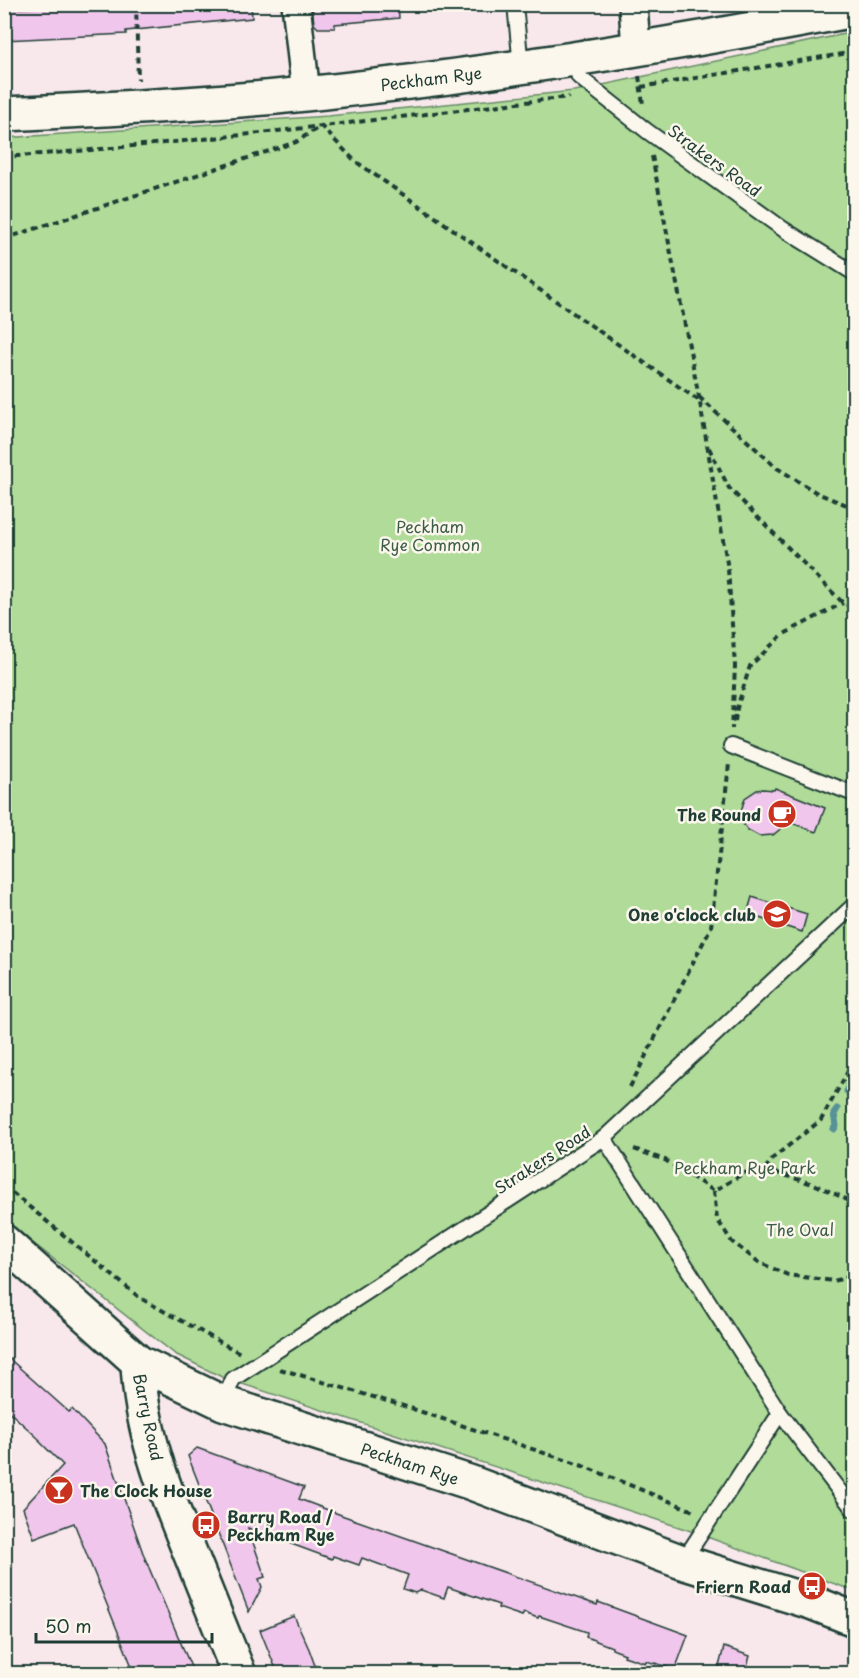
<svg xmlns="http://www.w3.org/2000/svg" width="859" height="1678" viewBox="0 0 859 1678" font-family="'Playpen Sans',sans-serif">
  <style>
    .green { fill: #b0db99; stroke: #688c66; stroke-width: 1.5 }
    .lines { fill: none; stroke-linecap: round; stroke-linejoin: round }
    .stream { stroke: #569296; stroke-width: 7 }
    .building { fill: #f1c6ec; stroke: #1f3d34; stroke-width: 1.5 }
    .lane-casing { stroke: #1f3d34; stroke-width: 18 }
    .street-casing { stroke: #1f3d34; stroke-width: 32 }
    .secondary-casing { stroke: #1f3d34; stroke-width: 38 }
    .path { stroke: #1f3d34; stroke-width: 4; stroke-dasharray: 6 4.5; stroke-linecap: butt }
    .lane { stroke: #fbf7ec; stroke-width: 14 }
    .street { stroke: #fbf7ec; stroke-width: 27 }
    .secondary { stroke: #fbf7ec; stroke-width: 33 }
    .labels { text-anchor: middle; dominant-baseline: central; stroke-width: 5; stroke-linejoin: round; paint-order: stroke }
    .street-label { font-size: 16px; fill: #1f3d34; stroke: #fbf7ec }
    .park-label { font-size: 16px; fill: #3c5d48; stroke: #fbf7ec }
    .poi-label { font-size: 16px; font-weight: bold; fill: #1f3d34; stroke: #fbf7ec; text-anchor: end }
  </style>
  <rect width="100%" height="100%" fill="#f8e8ec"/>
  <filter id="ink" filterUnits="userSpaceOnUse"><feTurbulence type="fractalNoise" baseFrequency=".0167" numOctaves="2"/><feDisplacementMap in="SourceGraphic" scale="12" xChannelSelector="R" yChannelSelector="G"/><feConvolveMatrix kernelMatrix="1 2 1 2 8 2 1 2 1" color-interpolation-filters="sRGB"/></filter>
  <g filter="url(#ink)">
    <path class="green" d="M854,32V897L791,955L597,1151L600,1152L798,964L854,912V1591L688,1530L224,1378L175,1354L5,1221L4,138L328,116L574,91Z"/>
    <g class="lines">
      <g class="stream">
        <path d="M847,1091L854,1072"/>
        <path d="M834,1129L836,1126L834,1114L837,1109"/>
      </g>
    </g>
    <g class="building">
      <path d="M99,4H251L252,18L126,31V34L4,40V9Z"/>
      <path d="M312,4H398L399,18L335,24V28H318L314,24Z"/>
      <path d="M775,788L825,808L816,832L789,822L773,835L759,836L748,830L743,824L741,817V811L745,798L757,790L763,789L774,790Z"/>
      <path d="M752,897L807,914L802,932L747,914Z"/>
      <path d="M4,1354L69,1412L72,1409L105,1444L144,1556L194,1674H135L74,1523L34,1538L23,1508L63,1465L39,1441L40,1440L4,1407Z"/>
      <path d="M197,1448L304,1487L299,1499L344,1516L597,1605L598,1602L688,1635L675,1670L656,1663V1664L646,1661L645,1663L624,1656L625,1654L612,1649V1647L586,1637L587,1632L539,1616L538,1618L524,1613L522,1616L498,1608L499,1605L448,1587L444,1598L421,1590L415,1593L403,1589L408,1575L362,1558L359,1565L333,1556L332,1559L248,1528L265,1577L259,1579L262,1587L249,1612L188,1456Z"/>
      <path d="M294,1616L309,1649L318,1674H278L260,1630Z"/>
      <path d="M724,1647L750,1656L745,1674H717Z"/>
    </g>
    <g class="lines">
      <g class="lane-casing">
        <g id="lane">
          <path d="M515,4L521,67"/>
          <path d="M573,59L579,77L647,131L783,229L854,273"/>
          <path d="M731,746L854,794"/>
          <path d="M604,1138L780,1413L854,1510"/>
          <path d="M223,1403L233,1379L604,1138L854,905"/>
          <path d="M683,1561L780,1413"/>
        </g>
      </g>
      <g class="street-casing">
        <g id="street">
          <path d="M296,4L306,94"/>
          <path d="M633,4L636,49"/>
        </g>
      </g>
      <g class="secondary-casing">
        <g id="secondary">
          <path d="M4,114C95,110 186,105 276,97C470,78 663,47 854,10"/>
          <path d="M4,1242L138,1362L223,1403L469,1482L682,1562L811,1602L854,1619"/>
          <path d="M138,1362C140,1429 166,1494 191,1555C207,1594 223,1634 239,1674"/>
        </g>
      </g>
      <g class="path">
        <path d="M136,4L138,80"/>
        <path d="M639,76L643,104"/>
        <path d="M641,87L854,52"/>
        <path d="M320,125L355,161L698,400"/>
        <path d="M652,156L699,397L728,569L735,666L732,729"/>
        <path d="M4,157C193,143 381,119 569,97"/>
        <path d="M4,239L296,142L319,127"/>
        <path d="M699,397L777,468L817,493L854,508"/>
        <path d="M709,448L729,488L843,603L854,608"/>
        <path d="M735,721L737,708L750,666L782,635L843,603"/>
        <path d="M630,1087L711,927L729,764"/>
        <path d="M634,1149L665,1160L714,1191L744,1173L765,1169L816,1185L844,1198L854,1207"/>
        <path d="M765,1169L773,1158L821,1120L852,1064L854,1052"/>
        <path d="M4,1186L140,1298L240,1353"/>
        <path d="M714,1191L717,1219L732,1242L760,1263L788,1275L833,1281L854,1276"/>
        <path d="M280,1369L410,1408L583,1466L696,1512"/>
      </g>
      <use href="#lane" class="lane"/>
      <use href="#street" class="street"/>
      <use href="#secondary" class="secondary"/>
    </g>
  </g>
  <defs>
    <g id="cafe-disc" transform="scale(1.5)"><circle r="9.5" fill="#c8321e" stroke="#fbf7ec"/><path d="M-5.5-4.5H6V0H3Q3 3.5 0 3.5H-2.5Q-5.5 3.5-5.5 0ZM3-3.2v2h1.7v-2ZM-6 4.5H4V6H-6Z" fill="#fff"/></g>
    <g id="school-disc" transform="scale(1.5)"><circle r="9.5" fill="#c8321e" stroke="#fbf7ec"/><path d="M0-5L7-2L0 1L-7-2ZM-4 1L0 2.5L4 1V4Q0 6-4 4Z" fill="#fff"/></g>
    <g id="bar-disc" transform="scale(1.5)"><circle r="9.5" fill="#c8321e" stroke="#fbf7ec"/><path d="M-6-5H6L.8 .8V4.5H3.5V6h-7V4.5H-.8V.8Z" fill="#fff"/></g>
    <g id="bus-disc" transform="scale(1.5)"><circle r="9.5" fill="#c8321e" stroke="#fbf7ec"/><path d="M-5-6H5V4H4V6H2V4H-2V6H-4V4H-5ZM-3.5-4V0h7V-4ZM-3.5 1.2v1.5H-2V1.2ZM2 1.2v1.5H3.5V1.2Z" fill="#fff"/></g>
  </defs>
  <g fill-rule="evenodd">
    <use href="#cafe-disc" x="782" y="814"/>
    <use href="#school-disc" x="777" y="914"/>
    <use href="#bar-disc" x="59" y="1490"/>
    <use href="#bus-disc" x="206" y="1525"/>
    <use href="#bus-disc" x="812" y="1586"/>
  </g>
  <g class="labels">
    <g class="street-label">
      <text transform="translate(431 78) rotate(-7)">Peckham Rye</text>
      <text transform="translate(715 160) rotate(36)">Strakers Road</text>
      <text transform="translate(542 1159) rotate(-33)">Strakers Road</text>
      <text transform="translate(149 1417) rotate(78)">Barry Road</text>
      <text transform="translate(410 1463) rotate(18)">Peckham Rye</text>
    </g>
    <g class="park-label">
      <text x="430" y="526">Peckham<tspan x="430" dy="18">Rye Common</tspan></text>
      <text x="745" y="1167">Peckham Rye Park</text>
      <text x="800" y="1229">The Oval</text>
    </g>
    <g class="poi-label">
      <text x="761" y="814">The Round</text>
      <text x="756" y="914">One o'clock club</text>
      <text x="80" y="1490" text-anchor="start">The Clock House</text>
      <text x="227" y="1516" text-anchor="start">Barry Road /<tspan x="227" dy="18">Peckham Rye</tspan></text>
      <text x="791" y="1586">Friern Road</text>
    </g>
  </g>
  <rect width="859" height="1678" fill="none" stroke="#fbf7ec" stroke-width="24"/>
  <rect x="12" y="12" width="835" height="1654" fill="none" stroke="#1f3d34" stroke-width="2" filter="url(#ink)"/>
  <path d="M36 1633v9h176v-9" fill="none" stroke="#1f3d34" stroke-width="3"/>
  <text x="45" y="1633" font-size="18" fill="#1f3d34" stroke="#fbf7ec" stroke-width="4.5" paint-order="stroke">50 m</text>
</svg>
